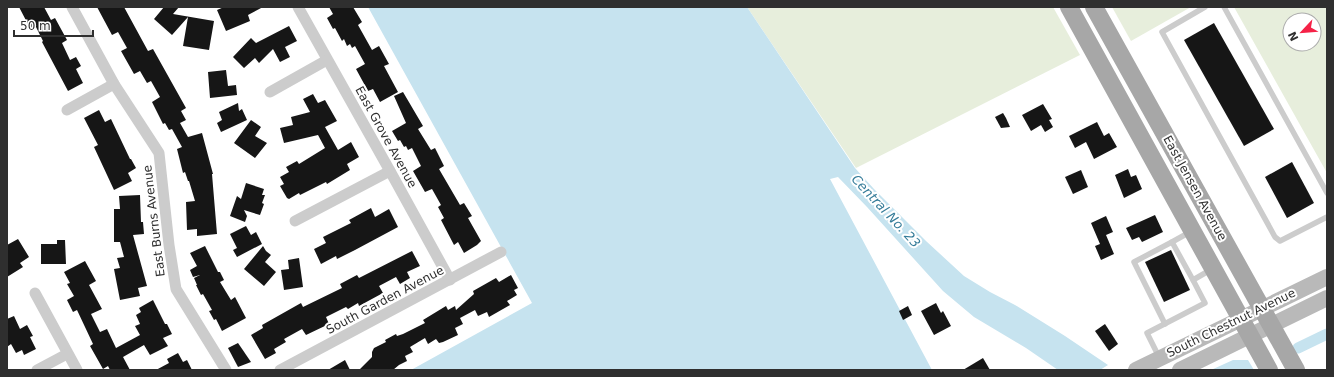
<svg xmlns="http://www.w3.org/2000/svg" width="1334" height="377" viewBox="0 0 1334 377" font-family="'DejaVu Sans',sans-serif">
  <style>
    .green { fill: #e7eedc; fill-rule: evenodd }
    .water { fill: #c6e3ef }
    .lines { fill: none; stroke-linecap: round; stroke-linejoin: round }
    .canal { stroke: #c6e3ef; stroke-width: 11 }
    .building { fill: #161616 }
    .service { stroke: #ccc; stroke-width: 5.5 }
    .minor { stroke: #ccc; stroke-width: 11 }
    .secondary { stroke: #b9b9b9; stroke-width: 16 }
    .primary { stroke: #a7a7a7; stroke-width: 18 }
    .labels { text-anchor: middle; dominant-baseline: central; stroke-width: 4; stroke-linejoin: round; paint-order: stroke }
    .street-label { font-size: 12px; fill: #2f2f2f; stroke: #fff }
    .water-label { font-size: 13px; font-style: italic; fill: #357c99; stroke: #fff }
  </style>
  <rect width="100%" height="100%" fill="#fff"/>
  <g class="green">
    <path d="M747,7H1053L1080,55L856,168Z"/>
    <path d="M1112,7H1191L1131,41Z"/>
    <path d="M1234,7H1327V173ZM1290,20H1314V44H1290Z"/>
  </g>
  <g class="water">
    <path d="M368,7H747L855,168L874,189L926,241L964,276L990,292L1015,305L1065,336L1108,365L1100,370H1058L1026,348L974,317L943,291L867,207L838,177L830,179L932,370H411L532,303Z"/>
    <path d="M1233,360H1248L1254,370H1211Z"/>
  </g>
  <g class="lines">
    <path class="canal" d="M1298,348L1327,334"/>
  </g>
  <g class="building">
    <path d="M19,7H44L51,20L55,18L67,40L62,43L70,60L76,57L81,66L76,69L83,83L68,91L42,42L43,41L36,27L31,30Z"/>
    <path d="M97,7H124L148,51L153,49L186,108L181,111L186,120L180,123L188,137L202,133L213,174H212L217,234L197,236V229L187,230L186,202L195,201L189,181H188L185,172L183,173L177,149L182,147L172,129L169,130L165,123L163,124L152,102L160,97L151,81L147,83L140,71L134,74L121,51L127,48L118,32L112,35Z"/>
    <path d="M164,7H179L173,14L214,21L209,50L183,46L188,17L172,35L154,19Z"/>
    <path d="M224,7H263L248,15L250,21L226,31L217,10Z"/>
    <path d="M329,7H353L362,22L358,25L372,50L379,46L389,64L384,66L398,92L380,102L373,89L368,91L356,69L365,64L355,46L352,48L350,44L347,46L344,39L342,41L335,28L333,29L327,18L333,14Z"/>
    <path d="M1214,23L1274,129L1244,146L1184,40Z"/>
    <path d="M289,26L297,41L285,47L290,57L280,62L273,49L259,63L255,58L244,68L233,57L251,38L256,43Z"/>
    <path d="M226,70L228,86L236,85L237,95L210,98L208,72Z"/>
    <path d="M403,92L423,126L418,129L431,150L435,148L444,166L439,169L460,205L464,203L472,216L468,218L481,241L477,245L464,253L458,242L454,245L441,220L444,218L438,207L441,205L432,189L425,192L413,171L421,166L412,148L408,150L406,146L404,147L400,140L398,141L392,131L406,123L394,96Z"/>
    <path d="M313,94L318,103L325,100L337,121L325,127L338,150L351,142L359,157L347,164L350,170L327,184L326,182L300,195L299,193L289,199L287,198L280,186L284,184L280,177L289,172L286,167L297,161L299,164L325,148L318,135L284,143L280,128L293,125L291,117L310,112L303,99Z"/>
    <path d="M238,103L239,111L242,109L247,120L221,132L217,123L222,120L219,112Z"/>
    <path d="M1043,104L1052,119L1049,120L1053,127L1045,132L1041,125L1031,131L1022,115Z"/>
    <path d="M99,110L105,122L111,119L130,159H131L136,168L128,173L132,181L114,190L94,147L98,145L84,118Z"/>
    <path d="M1003,113L1006,118L1010,127L1001,128L995,117Z"/>
    <path d="M251,120L261,127L255,136L267,143L255,158L234,143Z"/>
    <path d="M1097,122L1104,136L1109,133L1117,147L1094,159L1086,142L1075,148L1069,136Z"/>
    <path d="M1292,162L1314,203L1287,218L1265,177Z"/>
    <path d="M1128,169L1131,177L1136,175L1142,189L1124,198L1115,175Z"/>
    <path d="M1081,170L1088,187L1073,194L1065,177Z"/>
    <path d="M246,183L264,189L262,195H265L262,203L264,204L260,215L244,210L247,216L245,222L230,216L237,196L241,199Z"/>
    <path d="M140,195L141,222H143L144,234L133,235L147,286L138,288L140,296L120,300L114,269L120,268L117,258L124,257L120,242H114V209H120L119,196Z"/>
    <path d="M371,208L375,217L389,209L398,227L355,250L337,259L336,256L321,264L314,249L326,243L323,237L351,223L349,220Z"/>
    <path d="M1155,215L1163,232L1142,242L1139,237L1132,240L1126,228Z"/>
    <path d="M1106,216L1113,232L1106,235L1114,254L1101,260L1095,246L1100,244L1091,223Z"/>
    <path d="M246,226L251,235L256,232L262,244L237,257L233,250L237,248L230,234Z"/>
    <path d="M18,239L29,257L20,263L23,267L7,277V245Z"/>
    <path d="M57,240H65L66,264H41V244H57Z"/>
    <path d="M205,246L218,272H220L224,280L220,282L231,300L235,297L246,318L222,331L216,319L214,320L209,311L212,310L203,294L201,295L196,285H197L194,278L200,275L193,277L190,270L197,266L190,253Z"/>
    <path d="M263,246L266,251L271,255L265,262L276,272L264,286L244,269Z"/>
    <path d="M1171,250L1190,290L1164,302L1145,262Z"/>
    <path d="M412,251L420,266L407,272L410,278L400,284L396,277L379,286L383,293L370,300L359,306L358,303L348,309L346,307L326,317L329,324L306,335L302,329L284,339L286,342L274,349L276,353L265,359L251,335L263,328L262,325L301,303L303,307L342,288L340,284L357,275L359,278Z"/>
    <path d="M299,258L303,287L284,290L281,270L289,269L288,260Z"/>
    <path d="M85,261L96,281L89,285L102,309L91,314L100,332L107,329L116,348L140,335L135,326L140,324L136,315L141,312L139,308L153,300L165,324H167L172,334L163,338L168,346L150,355L144,345L123,357L130,370H110L108,366L103,369L90,346L93,344L77,310L73,312L67,300L74,296L67,284L70,283L64,272Z"/>
    <path d="M511,275L518,288L514,290L517,295L507,301L510,305L489,317L487,312L478,316L475,310L460,318L463,324L455,328L458,335L443,342L439,343L436,339L428,344L425,338L410,347L413,352L405,356L407,361L399,365L393,370H359L372,357V352L374,348L386,342L385,340L396,334L397,336L403,334L425,323L423,320L446,306L448,310L455,306L456,310L474,294L473,291L496,278L499,282Z"/>
    <path d="M936,303L941,313L943,311L951,326L934,335L921,311Z"/>
    <path d="M908,306L912,315L903,320L899,311Z"/>
    <path d="M14,316L20,329L27,325L33,336L30,337L36,349L24,355L22,350L16,353L11,344L7,347V319Z"/>
    <path d="M1105,324L1118,344L1109,351L1095,331Z"/>
    <path d="M238,343L251,362L238,367L228,348Z"/>
    <path d="M178,353L183,362L187,360L192,370H156L169,363L167,359Z"/>
    <path d="M983,358L990,370H963Z"/>
    <path d="M345,360L350,370H328Z"/>
  </g>
  <g class="lines">
    <g class="service">
      <path d="M1205,7L1162,32L1275,237L1280,241L1327,217"/>
      <path d="M1224,7L1327,193"/>
      <path d="M1172,242L1190,232"/>
      <path d="M1165,324L1134,262L1172,242L1193,280"/>
      <path d="M1159,357L1147,333L1205,303L1193,280L1212,269"/>
    </g>
    <g class="minor">
      <path d="M72,7L114,84L159,153L169,245L176,289L226,370"/>
      <path d="M298,7L390,171L450,280"/>
      <path d="M270,92L327,60"/>
      <path d="M67,110L114,84"/>
      <path d="M295,221L390,171"/>
      <path d="M35,293L77,370"/>
      <path d="M37,370L67,354"/>
      <path d="M280,370L501,252"/>
    </g>
    <g class="secondary">
      <path d="M1136,370L1327,277"/>
      <path d="M1180,370L1327,298"/>
    </g>
    <g class="primary">
      <path d="M1069,7L1269,370"/>
      <path d="M1094,7L1296,370"/>
    </g>
  </g>
  <g class="labels">
    <g class="street-label">
      <text transform="translate(386 137) rotate(61)">East Grove Avenue</text>
      <text transform="translate(1195 188) rotate(61)">East Jensen Avenue</text>
      <text transform="translate(154 221) rotate(-97)">East Burns Avenue</text>
      <text transform="translate(385 300) rotate(-28)">South Garden Avenue</text>
      <text transform="translate(1231 323) rotate(-26)">South Chestnut Avenue</text>
    </g>
    <g class="water-label">
      <text transform="translate(886 211) rotate(47)">Central No. 23</text>
    </g>
  </g>
  <rect width="1334" height="377" fill="none" stroke="#2f2f2f" stroke-width="16"/>
  <g transform="translate(1302 32) rotate(244)"><circle r="19" fill="#ffffff" stroke="#acacac"/>
  <path d="M0-3L7 15L0 10L-7 15Z" fill="#f52247"/>
  <text y="-6" font-size="11" font-weight="bold" text-anchor="middle" fill="#2f2f2f">N</text>
  </g>
  <path d="M14 30v6h79v-6" fill="none" stroke="#2f2f2f" stroke-width="2"/>
  <text x="20" y="30" font-size="12" fill="#2f2f2f" stroke="#ffffff" stroke-width="3" paint-order="stroke">50 m</text>
</svg>
